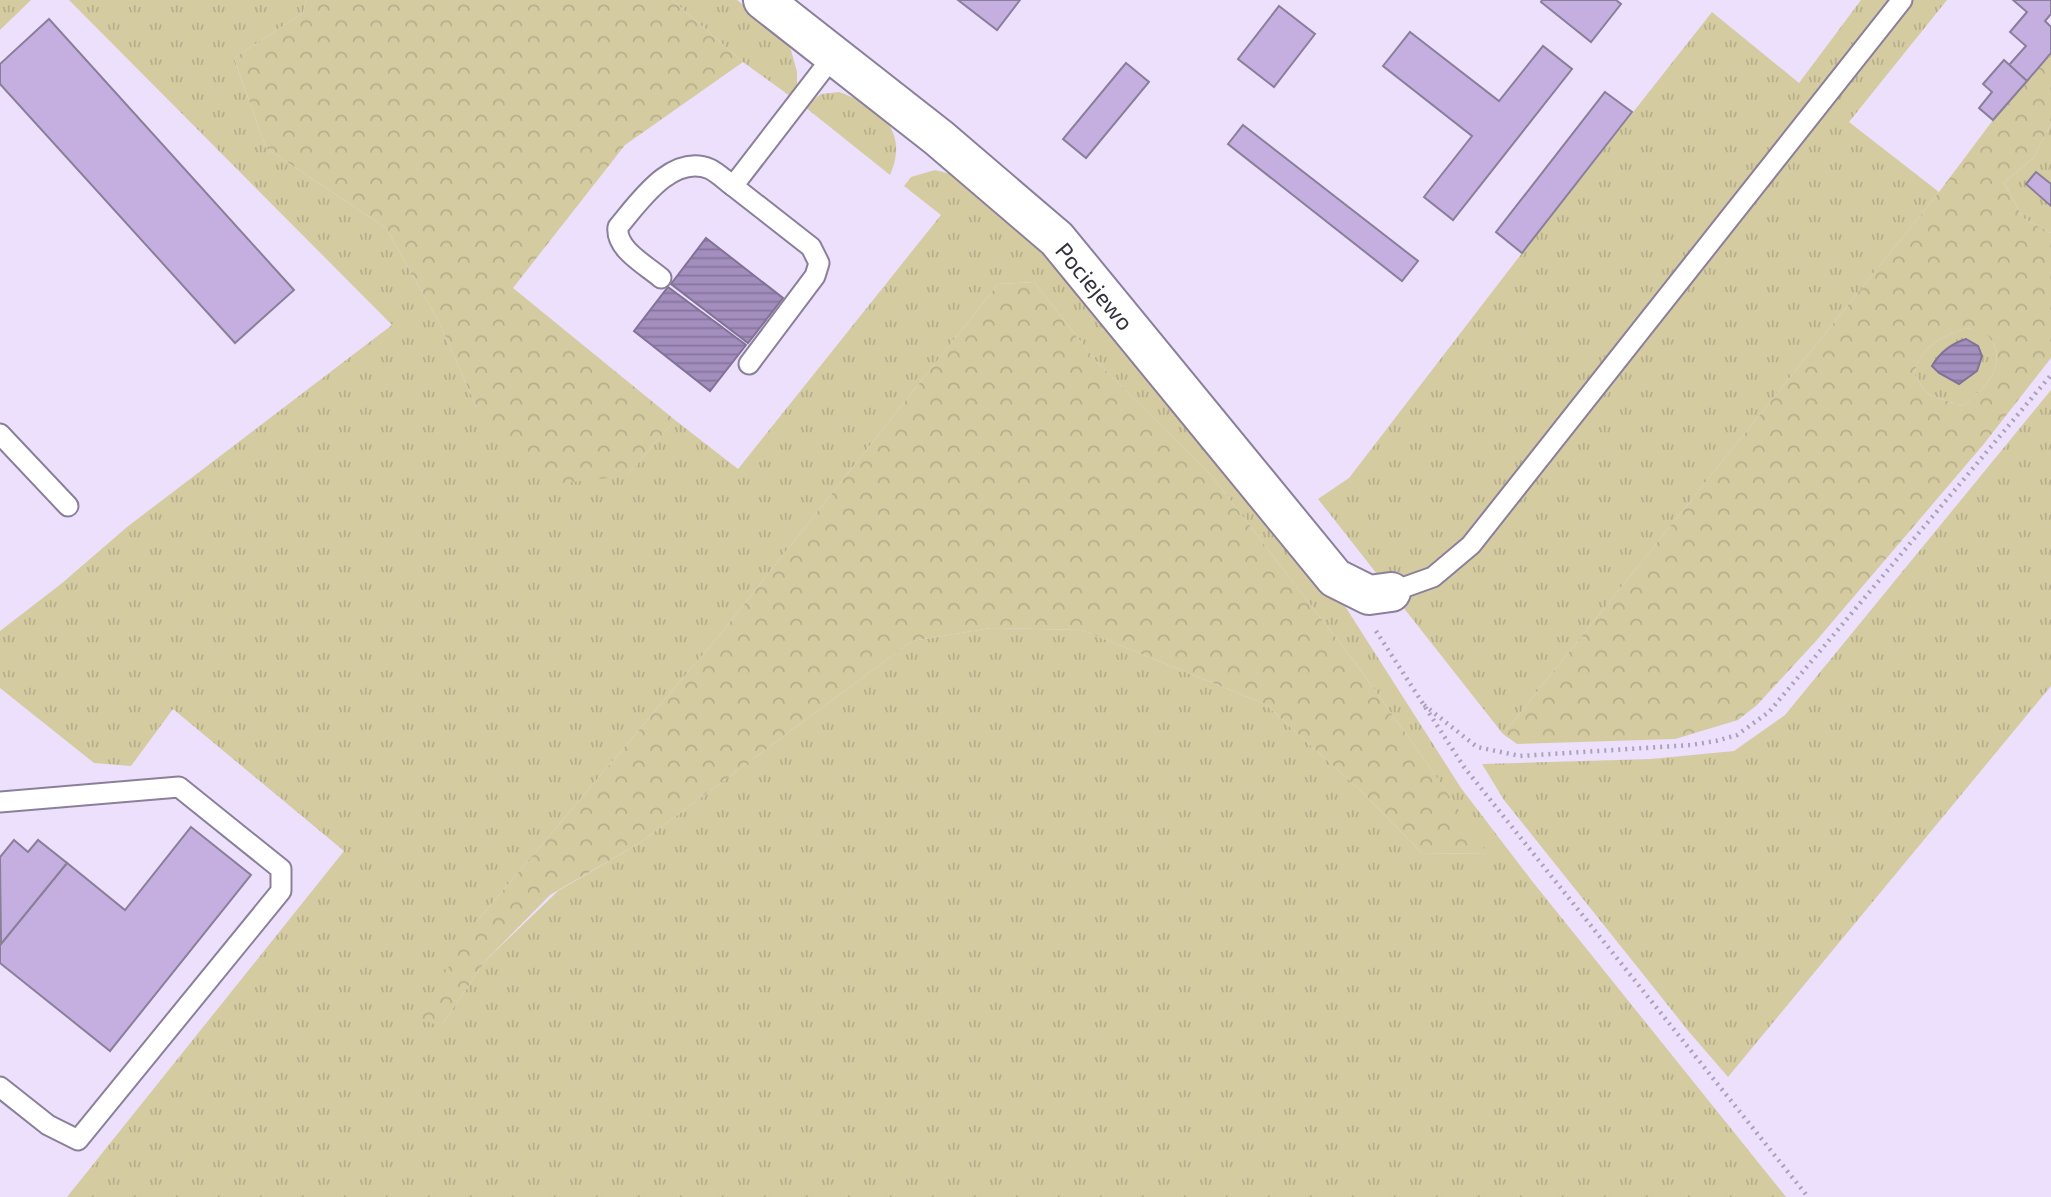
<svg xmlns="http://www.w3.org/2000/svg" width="2051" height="1197" viewBox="0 0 2051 1197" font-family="'Exo 2',sans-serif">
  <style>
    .grass { fill: url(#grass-tufts); fill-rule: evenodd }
    .forest { fill: url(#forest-crowns); fill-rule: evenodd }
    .water { fill: url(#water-rules); stroke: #827297; stroke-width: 2 }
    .building { fill: #c5afe1; stroke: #8a7f98; stroke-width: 2 }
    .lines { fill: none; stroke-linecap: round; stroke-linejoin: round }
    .lane-casing { stroke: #8b8099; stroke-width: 23 }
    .street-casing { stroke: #8b8099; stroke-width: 42 }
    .path { stroke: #aba2b9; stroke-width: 4.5; stroke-dasharray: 2 5; stroke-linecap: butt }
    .lane { stroke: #fff; stroke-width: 19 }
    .street { stroke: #fff; stroke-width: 38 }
    .labels { text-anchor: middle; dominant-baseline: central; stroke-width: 5; stroke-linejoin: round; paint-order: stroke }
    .street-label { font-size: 23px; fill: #35313c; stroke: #fff }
  </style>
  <defs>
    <pattern id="grass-tufts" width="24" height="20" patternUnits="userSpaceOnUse" patternTransform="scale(1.75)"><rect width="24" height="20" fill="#d5cba1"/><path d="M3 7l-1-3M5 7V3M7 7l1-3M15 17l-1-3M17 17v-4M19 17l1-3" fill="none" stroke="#b7af8c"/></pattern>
    <pattern id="forest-crowns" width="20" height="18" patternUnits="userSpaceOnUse" patternTransform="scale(1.75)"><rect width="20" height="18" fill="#d5cba1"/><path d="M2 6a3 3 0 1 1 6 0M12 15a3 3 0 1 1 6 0" fill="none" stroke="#b7af8c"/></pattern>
    <pattern id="water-rules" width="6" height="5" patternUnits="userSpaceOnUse" patternTransform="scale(1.75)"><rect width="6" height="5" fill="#a38ebe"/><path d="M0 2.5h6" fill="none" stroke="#86759c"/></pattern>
  </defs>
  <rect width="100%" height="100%" fill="#ece0fd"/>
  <g class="grass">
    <path d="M0,0H31L0,30Z"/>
    <path d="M69,0H306L303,13L234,58L266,148L386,228L439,322L477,408L627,476L675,420L738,469L941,215L904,186L911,177L935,170L959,176L1031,235L1336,592L1461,788L1532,881L1786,1197H67L344,851L173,709L131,766L94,763L0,688V631L61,584L127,527L392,325ZM1034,282L1096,361L1211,475L1356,664L1429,766L1487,854L1422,853L1362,792L1265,704L1082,630L991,628L912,641L638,844L558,891L486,960L441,1026L477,921L722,632L998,284Z"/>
    <path d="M672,0H737L782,36L791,50L797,72V85L790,96L743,62Z"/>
    <path d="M1861,0H1947L1849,122L1939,192L1503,734L1318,499L1349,478L1522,253L1712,12L1799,83Z"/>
    <path d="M839,92C878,106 910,130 890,175L805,107L821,94Z"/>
    <path d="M2051,124V233L2023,218L2004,183L2034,157Z"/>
    <path d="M1967,328L1986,332C1989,337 1993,342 1995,347C2004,370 1979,395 1962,406L1927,394L1914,374C1922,345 1940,337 1967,328Z"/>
    <path d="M2051,390V686L1728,1077L1690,1033L1504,800L1482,764L1651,759L1734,751L1785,715Z"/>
  </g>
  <g class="forest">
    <path d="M306,0H672L743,62L625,145L513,288L675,420L627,476L555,484L477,408L439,322L386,228L266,148L234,58L303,13Z"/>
    <path d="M2051,53V124L2034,157L2004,183L2023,218L2051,233V358L1983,445L1816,641L1757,705L1738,720L1675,739L1517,744L1503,734L1939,192L1993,120ZM1967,328L1986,333C1989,337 1993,342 1995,347C2004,370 1979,395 1962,406L1927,394L1914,374C1922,345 1940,337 1967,328Z"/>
    <path d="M1034,282L1096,361L1211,475L1356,664L1429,766L1488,854L1422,853L1362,792L1265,704L1082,630L991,628L912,641L638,844L550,895L486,960L441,1026L417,1018L477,921L722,632L998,284Z"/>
  </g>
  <g class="water">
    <path d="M706,238L783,298L748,343L671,284Z"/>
    <path d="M668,287L746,345L710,391L634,331Z"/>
    <path d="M1966,339L1978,346L1982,356L1977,371L1959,384L1939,373L1932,366C1940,352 1950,344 1966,339Z"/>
  </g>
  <g class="building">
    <path d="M958,0H1020L997,30Z"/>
    <path d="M1542,0H1616L1621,4L1591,42L1541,2Z"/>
    <path d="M2013,0H2051V14L2045,21L2051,27V53L2027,81L2009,65L2026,46L2010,32L2027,12Z"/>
    <path d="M1279,6L1315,34L1274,87L1238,59Z"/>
    <path d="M49,19L294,290L235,343L0,84V64Z"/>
    <path d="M1410,32L1499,101L1543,46L1572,69L1453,220L1424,197L1472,136L1383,66Z"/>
    <path d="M2004,60L2027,81L1993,120L1979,108L1992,92L1983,84Z"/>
    <path d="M1126,63L1149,82L1086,158L1063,139Z"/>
    <path d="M1605,92L1632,112L1522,253L1496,232Z"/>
    <path d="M1243,125L1418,261L1402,281L1228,144Z"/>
    <path d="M2036,172L2051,184V206L2026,184Z"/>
    <path d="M191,827L251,875L110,1051L0,963V945L67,863L125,910Z"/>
    <path d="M14,840L28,852L38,840L67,863L1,944L0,857Z"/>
  </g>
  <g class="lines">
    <g class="lane-casing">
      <g id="lane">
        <path d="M661,278C646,265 615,249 618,227C639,202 672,153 710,169C718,173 726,181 733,186"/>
        <path d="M749,364L815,276L819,263L811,247L733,186L834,55"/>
        <path d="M0,434L68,506"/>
        <path d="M1391,592L1433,577L1471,545L1902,0"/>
        <path d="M0,802L179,787L281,869V891L78,1140L48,1125L0,1087"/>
      </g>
    </g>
    <g class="street-casing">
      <path id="street" d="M763,0L939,138L1057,239L1335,578L1369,595L1391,592"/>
    </g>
    <g class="path">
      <path d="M1376,631L1464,767L1808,1197"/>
      <path d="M1424,705L1477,747L1520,756L1691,745L1716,741L1737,735L1769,712L2051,375"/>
    </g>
    <use href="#lane" class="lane"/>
    <use href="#street" class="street"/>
  </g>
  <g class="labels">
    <g class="street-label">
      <text transform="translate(1095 286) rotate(50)">Pociejewo</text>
    </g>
  </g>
</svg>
